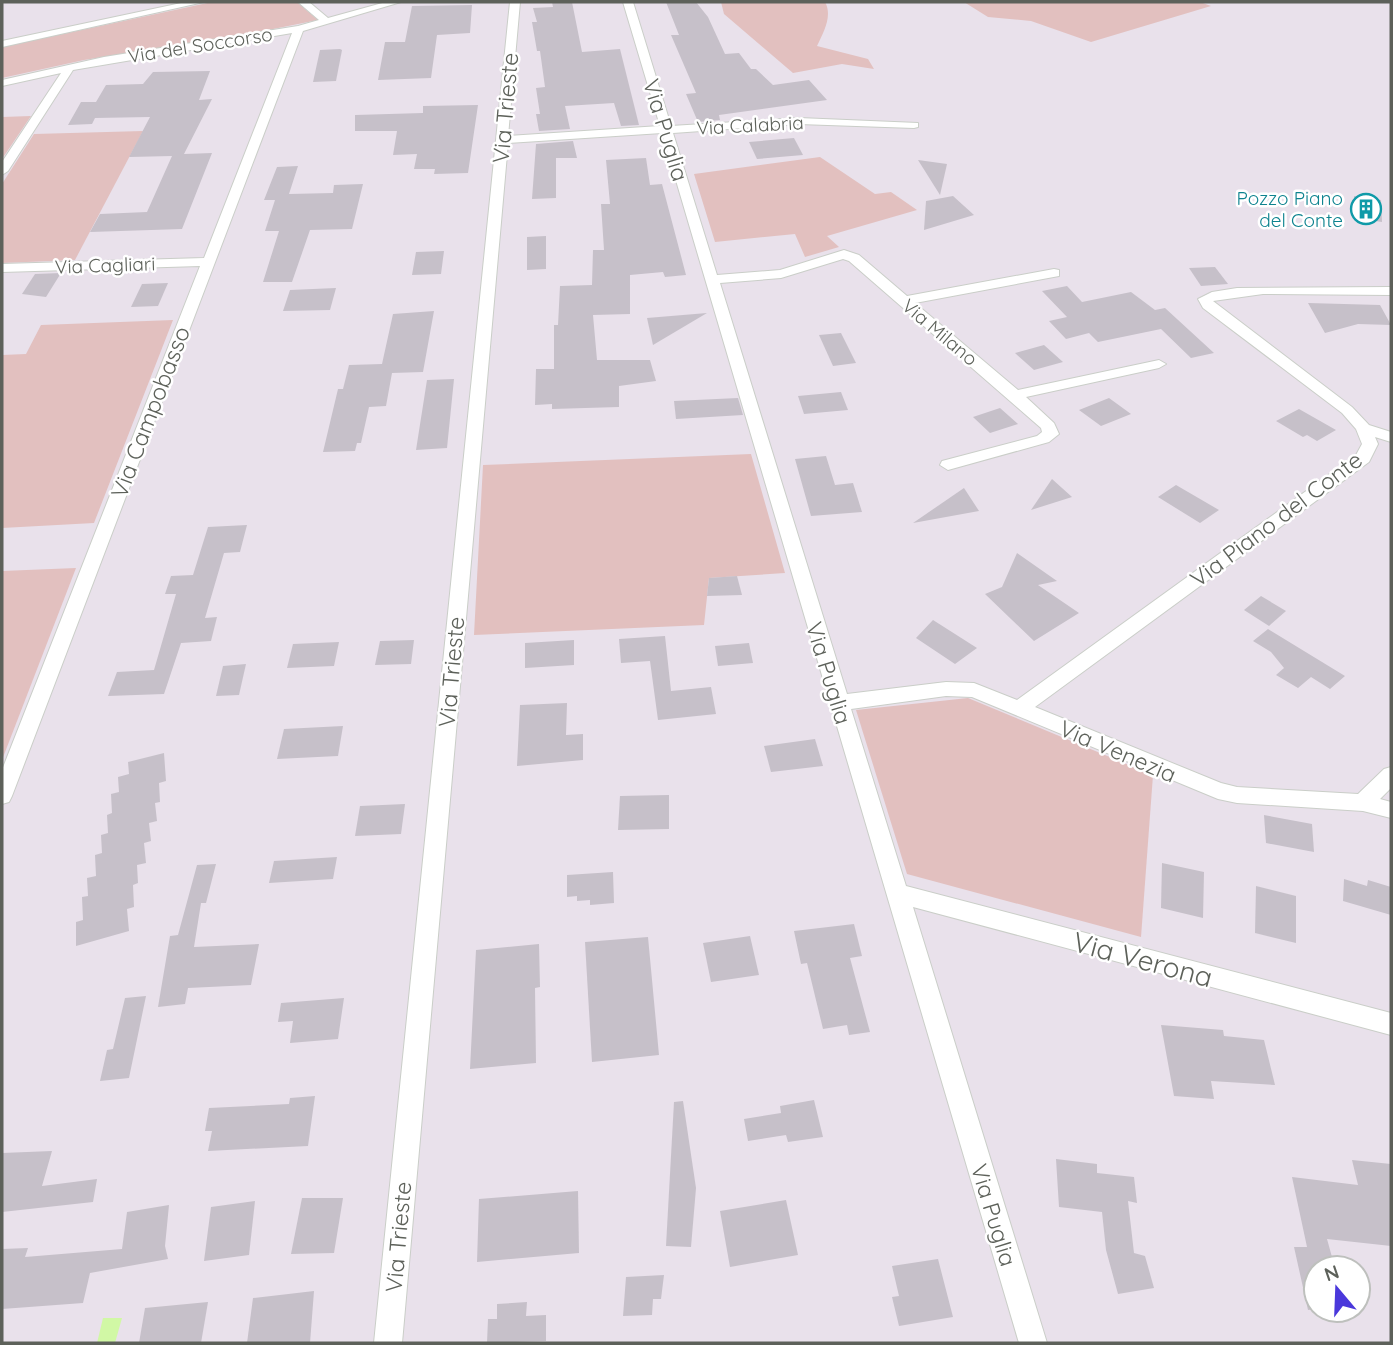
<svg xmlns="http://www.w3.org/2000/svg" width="1393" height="1345" viewBox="0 0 1393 1345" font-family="Quicksand,sans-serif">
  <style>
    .green { fill: #e2c0bf }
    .water { fill: #d1f8a5 }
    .building { fill: #c6c0c9 }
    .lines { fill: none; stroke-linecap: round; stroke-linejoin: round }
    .minor-casing { stroke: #cacec8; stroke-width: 2 }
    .minor { fill: #fff; fill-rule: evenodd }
    .labels { text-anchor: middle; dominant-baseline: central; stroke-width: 5; stroke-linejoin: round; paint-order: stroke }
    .far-street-label { font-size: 19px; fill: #5d615a; stroke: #fff }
    .far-culture-label { font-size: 19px; fill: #0d838f; stroke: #fff; text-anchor: end }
    .street-label { font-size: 23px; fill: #5d615a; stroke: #fff }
    .near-street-label { font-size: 28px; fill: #5d615a; stroke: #fff }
  </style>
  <rect width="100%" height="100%" fill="#e9e1eb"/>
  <g class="green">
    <path d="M212,2H297L318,20L263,31L84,60L2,78V47Z"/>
    <path d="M721,2H825C833,16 823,33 817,46L868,59L874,69L842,64L793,73L724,14Z"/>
    <path d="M964,2H1200L1211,6L1091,42L1031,21L988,17Z"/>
    <path d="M31,116L2,159V117Z"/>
    <path d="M143,131L75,260L2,263V184L34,134Z"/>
    <path d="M820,157L875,194L891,192L917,210L827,236L839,247L805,257L795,234L715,242L694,174Z"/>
    <path d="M173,320L94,523L2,528V355L26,354L41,325Z"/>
    <path d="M751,454L785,573L709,578L704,625L474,635L483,465Z"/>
    <path d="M76,568L2,760V571Z"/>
    <path d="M968,698L1153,775L1141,937L907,874L856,710Z"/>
  </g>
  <path class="water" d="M103,1318H122L115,1343H97Z"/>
  <g class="building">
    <path d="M552,2H572L582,52L620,49L639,125L621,126L614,103L565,106L570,129L539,131L536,114H540L536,88L545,87L540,51H537L532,22H537L533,8L553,7Z"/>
    <path d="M666,2H696L708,17L725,54L739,53L751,69H756L773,85L809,80L827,100L719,115L720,120L698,122L686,94L696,93L671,35H679Z"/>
    <path d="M472,5L470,33L437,35L431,78L378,80L385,42H405L412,6Z"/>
    <path d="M340,49L342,50L336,81L313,82L320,50Z"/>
    <path d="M210,71L199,100L212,99L184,154L212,153L182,229L90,232L100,214L147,212L172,156L129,157L150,117L95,118L92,124L68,125L81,102H96L106,85L143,84L153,72Z"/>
    <path d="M478,105L468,173L434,174L435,169H414L417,154L393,155L397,131H355V115L423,113V106Z"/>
    <path d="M794,138L803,155L757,159L749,142Z"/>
    <path d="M573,141L577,158H556V198L532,199L536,144Z"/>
    <path d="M646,158L650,185L662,184L686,275L665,277L663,272L630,275V314L593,315L597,360H650L656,381L619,386V407L552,409V404L535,405L536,369H554V325H558L560,286L592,285L593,250H604L601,204H610L606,160Z"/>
    <path d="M918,160L947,164L940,195Z"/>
    <path d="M298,166L289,194L333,193L334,185L363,184L352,229L310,230L292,282H263L279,231H265L275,200H264L277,167Z"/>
    <path d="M953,196L974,215L924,230L926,201Z"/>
    <path d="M1354,196L1381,200L1382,222L1354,218Z"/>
    <path d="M546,236V269L527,270V237Z"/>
    <path d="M444,251L441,274L412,275L416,252Z"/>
    <path d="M1215,267L1228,284L1201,286L1189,268Z"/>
    <path d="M61,273L46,297L22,294L35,274Z"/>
    <path d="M168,283L158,306L131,307L142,284Z"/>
    <path d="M1067,286L1082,302L1131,292L1155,310L1165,308L1214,353L1191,358L1161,329L1098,342L1089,333L1066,339L1049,321L1067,317L1042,291Z"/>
    <path d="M336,288L330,310L283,311L290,290Z"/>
    <path d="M1308,303L1380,305L1391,325L1358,324L1325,333Z"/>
    <path d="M434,311L423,372L392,373L386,406L369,407L361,443H357L355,451L323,452L338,389H343L349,365L382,364L393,314Z"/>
    <path d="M707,313L653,345L647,318Z"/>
    <path d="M841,333L856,363L833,366L819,335Z"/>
    <path d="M1044,345L1063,362L1034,370L1015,353Z"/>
    <path d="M454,379L447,448L416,450L427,380Z"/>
    <path d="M841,392L848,410L804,414L798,396Z"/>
    <path d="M738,398L743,415L676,419L674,401Z"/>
    <path d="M1109,398L1131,414L1101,426L1079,410Z"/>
    <path d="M1000,408L1018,424L990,433L973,417Z"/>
    <path d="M1299,409L1336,430L1317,441L1307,435L1303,437L1276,421Z"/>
    <path d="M826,456L835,485L853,483L862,512L811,516L795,459Z"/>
    <path d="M1052,479L1072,497L1031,510Z"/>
    <path d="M1176,485L1219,510L1200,523L1158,497Z"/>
    <path d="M964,488L979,511L913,523Z"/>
    <path d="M247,525L240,552L224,553L205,618L217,617L211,641L181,643L164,694L108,696L117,672L154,670L176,594H165L171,576L193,575L208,527Z"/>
    <path d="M1017,553L1057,581L1038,585L1079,613L1034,641L985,594L1002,587Z"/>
    <path d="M737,576L742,595L707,596L709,578Z"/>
    <path d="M1261,596L1286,611L1269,626L1244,610Z"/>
    <path d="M933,620L977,648L955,664L916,638Z"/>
    <path d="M1268,629L1304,651L1345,676L1330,689L1311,677L1298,688L1276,675L1284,668L1271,652L1253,641Z"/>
    <path d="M665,636L671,691L711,687L716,714L658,720L650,661L621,663L619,639Z"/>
    <path d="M414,640L411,664L375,665L380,641Z"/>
    <path d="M574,640V665L525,668V643Z"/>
    <path d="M339,642L334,666L287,668L293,644Z"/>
    <path d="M749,643L753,663L718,666L715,646Z"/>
    <path d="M246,664L239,695L216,696L223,666Z"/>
    <path d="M567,703L566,735L583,734V760L517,766L520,705Z"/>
    <path d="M343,726L338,756L277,759L284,729Z"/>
    <path d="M815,739L823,766L771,772L764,746Z"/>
    <path d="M164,753L166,781L159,783L160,802L155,803L157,821L149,823L151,841L144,843L146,863L137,865L138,883L133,885L134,907L127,909L129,931L76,946V922L83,920L82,897L88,896L87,878L96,876L95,855L102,853L101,835L108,833L107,815L112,813L111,794L119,792L118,777L129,774L128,762Z"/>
    <path d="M669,795V829L618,830L620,796Z"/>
    <path d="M405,804L401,834L355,836L360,806Z"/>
    <path d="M1264,815L1312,824L1314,852L1266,843Z"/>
    <path d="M337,857L333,879L269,883L274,861Z"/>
    <path d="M1162,863L1204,872L1203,918L1161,908Z"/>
    <path d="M216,864L206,903H201L194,947L259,944L251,985L188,988L185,1004L158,1007L170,936L178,935L197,865Z"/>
    <path d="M613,872L614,903L590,905V900L577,901V896L567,897V875Z"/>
    <path d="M1344,879L1367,886L1368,880L1391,887V915L1343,901Z"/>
    <path d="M1256,886L1296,896V943L1255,933Z"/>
    <path d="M854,924L862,956L850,958L870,1032L849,1035L847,1025L823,1029L807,963L801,964L794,931Z"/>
    <path d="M750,936L759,975L711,982L703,943Z"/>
    <path d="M648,937L659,1055L592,1062L585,942Z"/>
    <path d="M539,944L540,987L535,988L536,1063L470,1069L476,950Z"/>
    <path d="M146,996L129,1078L100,1081L107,1050L113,1049L125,998Z"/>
    <path d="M344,998L338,1039L290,1043L293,1021L278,1022L281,1003Z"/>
    <path d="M1161,1025L1223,1030L1224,1036L1264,1040L1275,1085L1211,1081L1214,1099L1174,1096Z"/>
    <path d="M315,1096L308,1146L208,1151L212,1131H205L209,1108L289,1104L290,1098Z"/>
    <path d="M814,1100L823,1137L788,1142L786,1135L748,1141L744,1119L781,1113L780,1106Z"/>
    <path d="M683,1101L696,1188L691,1247L666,1246L674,1102Z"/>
    <path d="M52,1151L42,1186L97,1179L93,1202L2,1212V1153Z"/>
    <path d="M1056,1159L1097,1164V1173L1134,1177L1137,1203L1128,1201L1134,1253L1145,1256L1154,1288L1118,1294L1106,1250L1102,1212L1059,1207Z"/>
    <path d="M1352,1160L1391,1164V1246L1327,1239L1335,1268H1316V1309L1308,1310L1294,1247H1307L1292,1177L1358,1185Z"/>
    <path d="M578,1191L579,1253L477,1262L479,1199Z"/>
    <path d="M302,1198H343L334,1253L291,1254Z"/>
    <path d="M786,1200L798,1255L730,1267L720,1211Z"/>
    <path d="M255,1201L249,1255L204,1261L211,1207Z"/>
    <path d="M169,1205L165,1246L168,1259L90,1273L83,1303L2,1309V1249L28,1248L25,1257L122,1249L127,1212Z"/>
    <path d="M938,1259L953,1317L899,1326L892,1297L899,1296L892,1266Z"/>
    <path d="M664,1275L661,1299H653L652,1315L623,1316L626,1277Z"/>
    <path d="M314,1291L310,1343H247L253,1298Z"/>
    <path d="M208,1302L201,1343H139L145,1308Z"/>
    <path d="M527,1302L526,1316L546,1315V1341L487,1343L488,1319H497V1304Z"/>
  </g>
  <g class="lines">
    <g class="minor-casing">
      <g id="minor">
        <path d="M186,2H204L2,47V41Z"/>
        <path d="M298,2H309L328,18L386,2H401L303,31L12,796L9,802L2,804V770L200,266L2,272V264L204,258L292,33L73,70L8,171L2,175V162L61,73L2,86V80L104,57L298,26L319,20Z"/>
        <path d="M510,2H520L508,136L660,126L623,2H633L671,126L799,118L918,123V127L914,128L799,124L673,133L717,275L780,270L844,250L859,255L907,296L1054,269L1059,270V276L915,303L1018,390L1159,360L1166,364L1159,368L1026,397L1054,423L1059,434L1049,442L948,470L940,465L942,461L1037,436L1042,432L1041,428L849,261L843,259L781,278L720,283L847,694L946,682L974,683L1017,700L1356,455L1362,444L1356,429L1342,413L1203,308L1198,299L1212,292L1237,288L1391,287V295L1263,294L1213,301L1352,407L1369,425L1391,432V442L1375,437L1378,444L1369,462L1035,707L1221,783L1237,787L1358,794L1384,769L1391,767V788L1380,799L1391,802V818L1363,811L1237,803L1218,799L972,697L946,696L851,709L906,886L1391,1013V1035L913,907L1047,1343H1019L662,133L508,143L402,1343H374Z"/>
      </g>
    </g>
    <use href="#minor" class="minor"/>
  </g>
  <defs>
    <g id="building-ring" transform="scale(1.575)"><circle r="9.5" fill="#fff" stroke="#0f9aa8" stroke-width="1.5"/><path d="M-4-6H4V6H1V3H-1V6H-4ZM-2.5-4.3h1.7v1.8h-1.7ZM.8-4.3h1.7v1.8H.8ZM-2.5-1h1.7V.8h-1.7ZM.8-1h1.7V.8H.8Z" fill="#0f9aa8"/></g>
  </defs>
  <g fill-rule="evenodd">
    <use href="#building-ring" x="1366" y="209"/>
  </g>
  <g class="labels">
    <g class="far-street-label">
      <text transform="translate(200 45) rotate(-9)">Via del Soccorso</text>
      <text transform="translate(750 125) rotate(-3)">Via Calabria</text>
      <text transform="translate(105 265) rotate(-2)">Via Cagliari</text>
      <text transform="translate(940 332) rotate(40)">Via Milano</text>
    </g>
    <g class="far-culture-label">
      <text x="1343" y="198">Pozzo Piano<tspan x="1343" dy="22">del Conte</tspan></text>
    </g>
    <g class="street-label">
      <text transform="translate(505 108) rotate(-85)">Via Trieste</text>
      <text transform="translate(666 130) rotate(73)">Via Puglia</text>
      <text transform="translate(150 412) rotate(-69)">Via Campobasso</text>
      <text transform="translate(1276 519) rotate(-37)">Via Piano del Conte</text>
      <text transform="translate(451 672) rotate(-85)">Via Trieste</text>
      <text transform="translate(829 673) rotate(73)">Via Puglia</text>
      <text transform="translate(1118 751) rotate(23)">Via Venezia</text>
      <text transform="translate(994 1215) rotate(73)">Via Puglia</text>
      <text transform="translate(398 1237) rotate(-85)">Via Trieste</text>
    </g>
    <g class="near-street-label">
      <text transform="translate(1143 959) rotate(15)">Via Verona</text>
    </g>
  </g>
  <rect width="1393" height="1345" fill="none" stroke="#5d615a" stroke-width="7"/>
  <g transform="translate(1337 1289) rotate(341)"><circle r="33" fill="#ffffff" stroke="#bec0bd" stroke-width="2"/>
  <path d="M0-5L12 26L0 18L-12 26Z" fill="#4a38db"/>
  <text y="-10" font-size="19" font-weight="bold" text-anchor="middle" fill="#5d615a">N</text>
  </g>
</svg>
